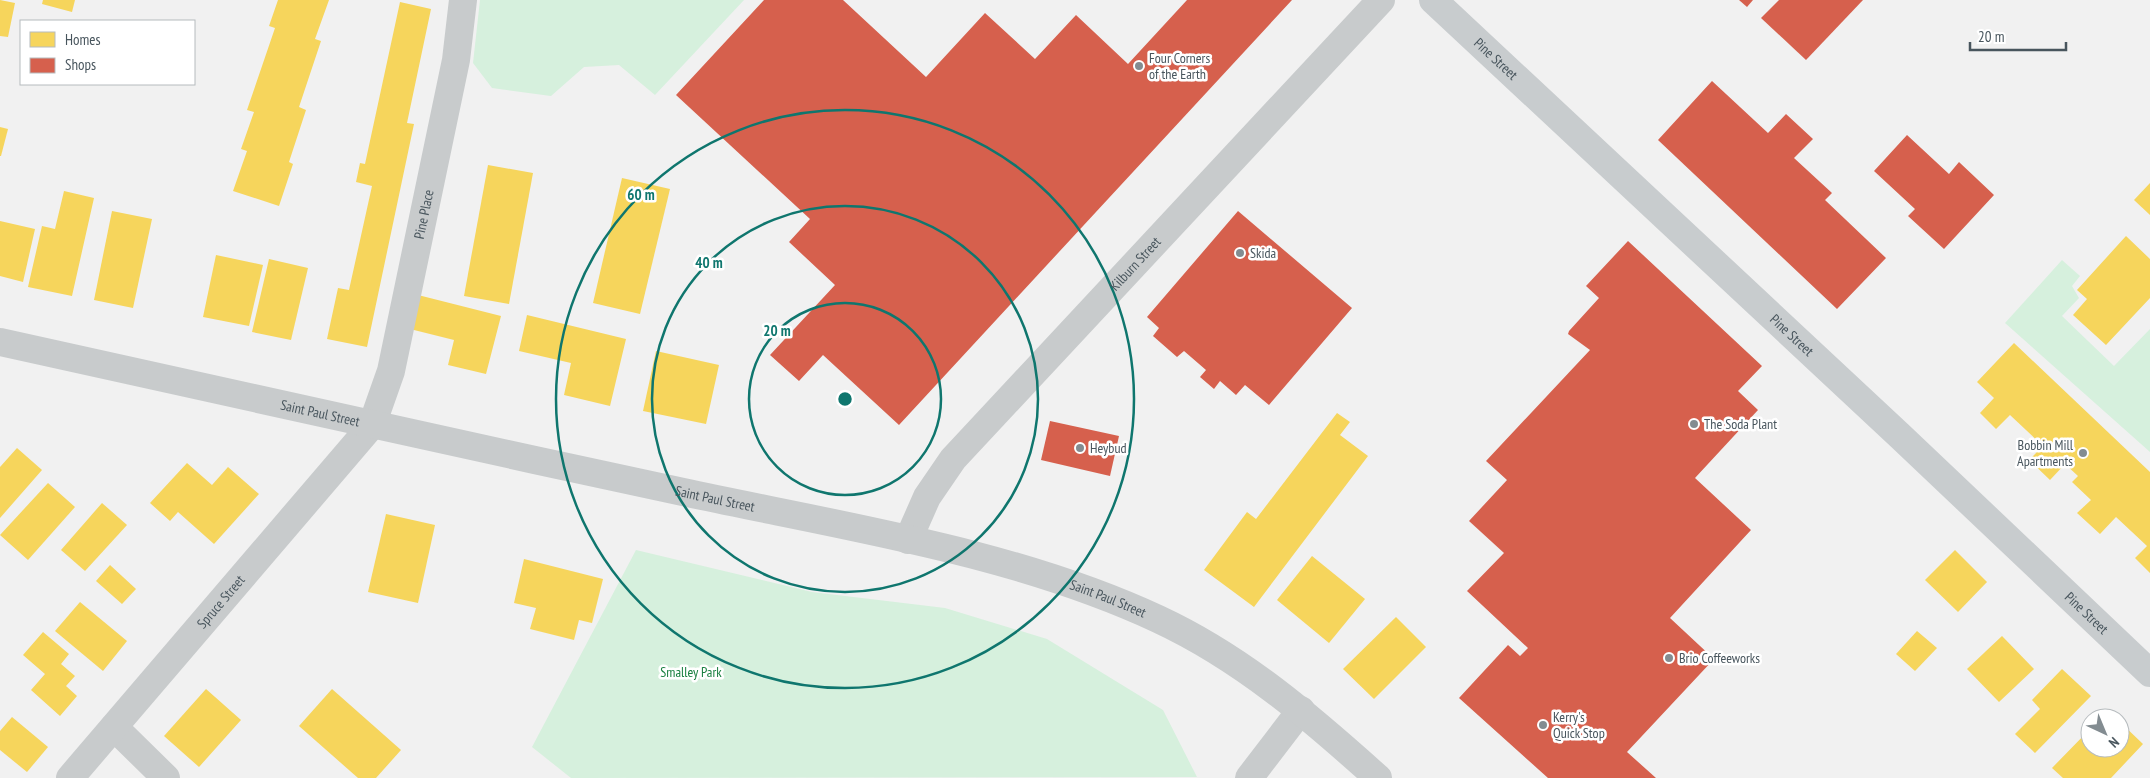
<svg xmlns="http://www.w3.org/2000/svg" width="2150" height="778" viewBox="0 0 2150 778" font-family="'PT Sans Narrow',sans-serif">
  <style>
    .green { fill: #d6f0dd }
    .homes { fill: #f6d55c }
    .shops { fill: #d6604d }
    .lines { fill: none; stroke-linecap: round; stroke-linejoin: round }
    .minor { stroke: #c8cbcc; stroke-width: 28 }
    .tertiary { stroke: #c8cbcc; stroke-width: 28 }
    .secondary { stroke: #c8ccce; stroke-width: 28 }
    .ring { fill: none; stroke: #0f766e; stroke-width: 2.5 }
    .poi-dot { fill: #838c91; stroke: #fff; stroke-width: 2 }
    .labels { text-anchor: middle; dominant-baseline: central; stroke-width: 5; stroke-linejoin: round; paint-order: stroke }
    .poi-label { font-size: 14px; fill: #48555d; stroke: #fff; text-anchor: start }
    .street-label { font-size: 14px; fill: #48555d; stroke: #fff }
    .park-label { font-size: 14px; fill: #187f3f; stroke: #fff }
    .centre { fill: #0f766e; stroke: #fff; stroke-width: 2.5 }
    .ring-label { font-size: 15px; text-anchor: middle; font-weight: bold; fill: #0f766e; stroke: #fff; stroke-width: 5; stroke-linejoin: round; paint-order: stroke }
  </style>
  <rect width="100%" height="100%" fill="#f1f1f1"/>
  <g class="green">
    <path d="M480,0H744L655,95L619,65L584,67L551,96L492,88L473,63Z"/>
    <path d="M2062,260L2080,276L2072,286L2079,298L2062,316L2114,366L2150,329V452L2005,323Z"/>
    <path d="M636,550L812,592L945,608L1047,639L1163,710L1197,777L571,778L532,747Z"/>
  </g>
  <g class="homes">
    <path d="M0,0L15,3L8,37L0,36Z"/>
    <path d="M43,0H75L72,12L42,4Z"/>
    <path d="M278,0H329L315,39L321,41L299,107L306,110L289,162L293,164L279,206L233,191L247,151L241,149L254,112L247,110L275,28L269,26Z"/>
    <path d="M400,2L431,9L407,123L414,124L367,347L327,339L338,288L349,290L372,186L356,182L360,163L365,164Z"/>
    <path d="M0,127L8,129L1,156H0Z"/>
    <path d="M488,165L533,173L509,304L464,296Z"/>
    <path d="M622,178L670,189L640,314L593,303Z"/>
    <path d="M2150,183V215L2134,200Z"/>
    <path d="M64,191L94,198L72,296L28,287L42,226L55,229Z"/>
    <path d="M112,211L152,219L133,308L94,300Z"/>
    <path d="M0,221L35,229L23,282L0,276Z"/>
    <path d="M2126,236L2150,259V298L2106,345L2073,315L2087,299L2077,290Z"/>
    <path d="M216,255L263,265L249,326L203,317Z"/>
    <path d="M269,259L308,268L291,340L252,332Z"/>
    <path d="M418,295L501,316L486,374L448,365L454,340L410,329Z"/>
    <path d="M527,315L626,339L610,406L564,395L571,363L519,351Z"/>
    <path d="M2014,343L2150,472V573L2135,558L2147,546L2116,517L2100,534L2077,513L2091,500L2072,482L2078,476L2065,464L2050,480L2029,460L2043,446L2010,415L1996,429L1980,413L1994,398L1977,382Z"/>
    <path d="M656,351L719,365L706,424L643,411Z"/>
    <path d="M1337,413L1350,422L1340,435L1368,456L1254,607L1204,570L1247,512L1256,519Z"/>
    <path d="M17,448L42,470L0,518V467Z"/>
    <path d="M187,463L212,485L228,467L259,494L214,544L178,512L170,521L150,503Z"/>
    <path d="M48,483L75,507L28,560L0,535Z"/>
    <path d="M102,503L127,525L85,571L61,550Z"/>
    <path d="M386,514L435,525L418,603L368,592Z"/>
    <path d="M1955,550L1987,582L1958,612L1925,580Z"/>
    <path d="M1312,556L1365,599L1329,643L1277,600Z"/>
    <path d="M524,559L603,579L592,623L579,620L574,640L530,629L536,608L514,603Z"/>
    <path d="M110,565L136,589L122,604L96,581Z"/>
    <path d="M80,602L127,641L103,671L55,631Z"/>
    <path d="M1396,617L1426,647L1374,699L1343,669Z"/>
    <path d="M1917,631L1937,648L1915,671L1896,654Z"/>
    <path d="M43,632L69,654L61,664L75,676L66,686L77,696L60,716L31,690L45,674L23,655Z"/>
    <path d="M2002,636L2034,669L1999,702L1967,669Z"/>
    <path d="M2062,669L2091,696L2035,753L2015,734L2040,709L2032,700Z"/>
    <path d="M206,689L241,720L199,767L164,736Z"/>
    <path d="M332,689L401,750L376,778H358L299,726Z"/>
    <path d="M2108,710L2116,718H2100Z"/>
    <path d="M12,717L48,747L27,772L0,750V731Z"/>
    <path d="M2120,722L2143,744L2111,778H2063L2052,768L2090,729V748H2120Z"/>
  </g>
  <g class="shops">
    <path d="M764,0H843L926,77L985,13L1035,59L1076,15L1128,64L1187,0H1292L899,425L823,355L799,381L770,355L835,285L789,242L810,219L676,95Z"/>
    <path d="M1739,0H1753L1747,7Z"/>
    <path d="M1779,0H1863L1806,60L1761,18Z"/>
    <path d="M1712,81L1768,133L1786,114L1813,139L1794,158L1832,193L1825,200L1886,258L1837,309L1658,140Z"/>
    <path d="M1907,135L1949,174L1959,162L1994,195L1944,249L1908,216L1915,209L1874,171Z"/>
    <path d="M1238,211L1352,308L1269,405L1245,385L1236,395L1220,381L1214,389L1200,377L1206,370L1184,351L1177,357L1153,336L1159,328L1147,317Z"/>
    <path d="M1628,241L1762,366L1738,391L1758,410L1695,478L1751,530L1670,618L1714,659L1627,752L1656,778H1548L1459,698L1508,645L1520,656L1528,648L1467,591L1504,553L1469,521L1507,480L1486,461L1590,350L1568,334L1569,331L1599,298L1586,286Z"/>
    <path d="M1050,421L1119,436L1110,476L1041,460Z"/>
  </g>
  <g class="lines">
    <g class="minor">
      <path id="s1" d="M908,540L927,497L953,459L1381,0"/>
      <path d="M114,727L166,778"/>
      <path id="s2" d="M70,778L372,425L391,371L456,60L463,0"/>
      <path d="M1249,778L1301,710"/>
    </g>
    <path class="tertiary" id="s3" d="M0,342C227,393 455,443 683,492C840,526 1012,551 1158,619C1242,658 1310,717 1378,778"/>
    <path class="secondary" id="s4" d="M1433,0L1899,435L2150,673"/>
  </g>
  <g class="ring">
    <circle cx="845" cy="399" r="96"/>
    <circle cx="845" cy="399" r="193"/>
    <circle cx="845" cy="399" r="289"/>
  </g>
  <g class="poi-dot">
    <circle cx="1139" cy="66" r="5"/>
    <circle cx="1240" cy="253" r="5"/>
    <circle cx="1694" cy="424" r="5"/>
    <circle cx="1080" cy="448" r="5"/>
    <circle cx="2083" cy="453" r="5"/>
    <circle cx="1669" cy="658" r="5"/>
    <circle cx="1543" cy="725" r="5"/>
  </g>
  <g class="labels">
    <g class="poi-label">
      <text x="1149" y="58">Four Corners<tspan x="1149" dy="16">of the Earth</tspan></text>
      <text x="1250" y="253">Skida</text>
      <text x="1704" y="424">The Soda Plant</text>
      <text x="2073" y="445" text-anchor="end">Bobbin Mill<tspan x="2073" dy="16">Apartments</tspan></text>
      <text x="1090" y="448">Heybud</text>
      <text x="1679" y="658">Brio Coffeeworks</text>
      <text x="1553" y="717">Kerry's<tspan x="1553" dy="16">Quick Stop</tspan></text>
    </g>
    <g class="street-label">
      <text stroke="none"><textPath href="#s4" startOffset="86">Pine Street</textPath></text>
      <text stroke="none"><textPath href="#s2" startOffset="682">Pine Place</textPath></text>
      <text stroke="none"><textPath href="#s1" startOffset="360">Kilburn Street</textPath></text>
      <text stroke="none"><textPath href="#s4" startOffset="491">Pine Street</textPath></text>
      <text stroke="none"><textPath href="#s3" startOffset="328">Saint Paul Street</textPath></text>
      <text stroke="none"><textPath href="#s3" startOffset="732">Saint Paul Street</textPath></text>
      <text stroke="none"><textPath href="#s3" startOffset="1138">Saint Paul Street</textPath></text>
      <text stroke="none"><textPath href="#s2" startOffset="232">Spruce Street</textPath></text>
      <text stroke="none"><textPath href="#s4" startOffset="896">Pine Street</textPath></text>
    </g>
    <g class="park-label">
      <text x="691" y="672">Smalley Park</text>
    </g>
  </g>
  <circle cx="845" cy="399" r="8" class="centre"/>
  <g class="ring-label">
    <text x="641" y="200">60 m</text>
    <text x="709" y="268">40 m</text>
    <text x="777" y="336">20 m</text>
  </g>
  <rect x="20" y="20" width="175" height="65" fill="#ffffff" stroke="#b6bbbe"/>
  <rect x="30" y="32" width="25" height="15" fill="#f6d55c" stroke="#b6bbbe"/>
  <text x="65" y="45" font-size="15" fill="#48555d">Homes</text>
  <rect x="30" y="58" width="25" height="15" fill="#d6604d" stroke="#b6bbbe"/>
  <text x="65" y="70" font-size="15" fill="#48555d">Shops</text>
  <g transform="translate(2105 733) rotate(136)"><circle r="24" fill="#ffffff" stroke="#b6bbbe"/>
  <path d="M0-4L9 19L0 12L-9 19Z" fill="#838c91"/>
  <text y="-8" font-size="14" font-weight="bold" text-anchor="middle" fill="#48555d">N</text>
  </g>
  <path d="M1970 42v8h96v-8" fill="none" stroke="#48555d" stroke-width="2.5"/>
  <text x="1978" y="42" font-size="15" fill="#48555d" stroke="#ffffff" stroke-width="4" paint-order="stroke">20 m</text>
</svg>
